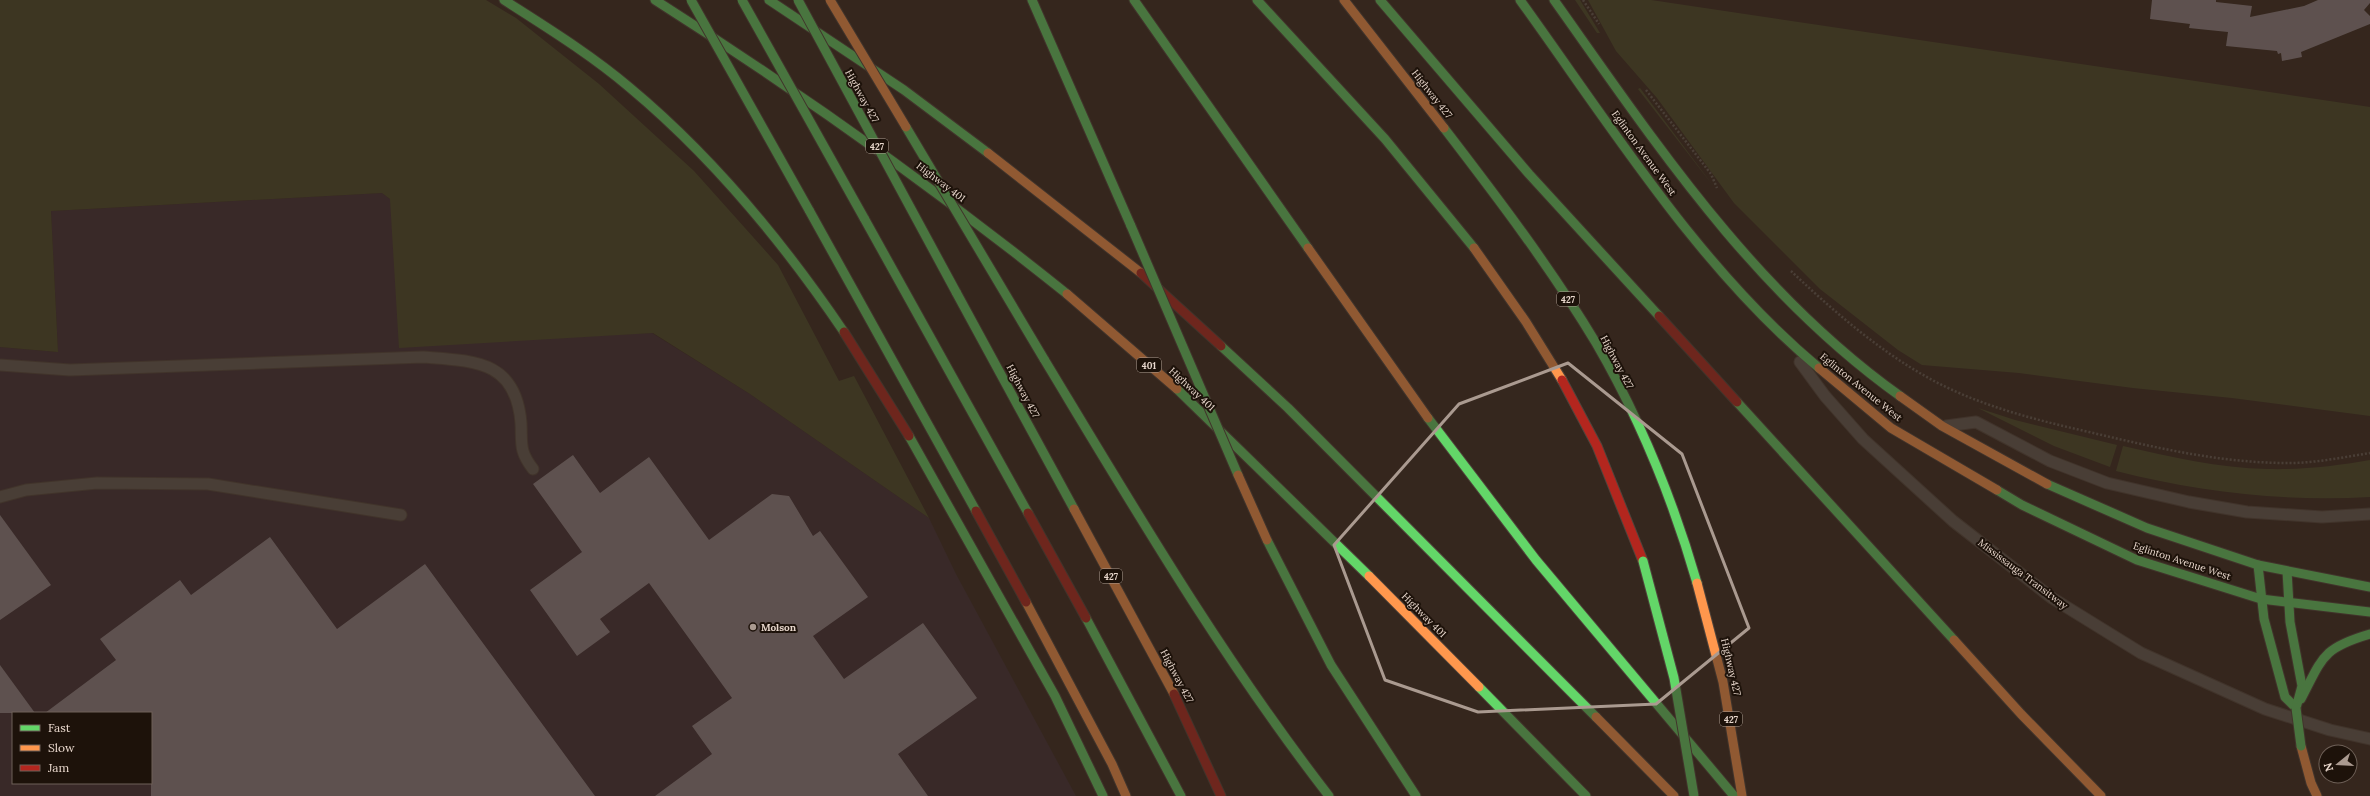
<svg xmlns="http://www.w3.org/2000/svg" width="2370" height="796" viewBox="0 0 2370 796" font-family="Lora,serif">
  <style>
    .industrial { fill: #3e2d35; fill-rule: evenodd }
    .green { fill: #484a29 }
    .building { fill: #91868c }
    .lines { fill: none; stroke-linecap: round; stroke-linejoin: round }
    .lane-casing { stroke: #50443c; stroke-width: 13 }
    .fast-casing { stroke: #50443c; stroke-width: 11 }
    .slow-casing { stroke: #50443c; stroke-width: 11 }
    .jam-casing { stroke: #50443c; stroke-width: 11 }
    .path { stroke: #645c55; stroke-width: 2.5; stroke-dasharray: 2 2; stroke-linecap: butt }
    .lane { stroke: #635c54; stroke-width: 11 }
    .fast { stroke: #63d668; stroke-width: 9 }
    .slow { stroke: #ff974d; stroke-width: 9 }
    .jam { stroke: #b3261e; stroke-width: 9 }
    .fast-bridge-casing { stroke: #50443c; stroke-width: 11; stroke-linecap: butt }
    .slow-bridge-casing { stroke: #50443c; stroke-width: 11; stroke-linecap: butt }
    .fast-bridge { stroke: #63d668; stroke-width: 9 }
    .slow-bridge { stroke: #ff974d; stroke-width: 9 }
    .marked { fill: none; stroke: #aa9a90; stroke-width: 3; stroke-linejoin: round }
    .poi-dot { fill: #aa9a90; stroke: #1d120a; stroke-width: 1.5 }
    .labels { text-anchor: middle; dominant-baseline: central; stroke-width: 4; stroke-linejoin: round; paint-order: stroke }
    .shield { fill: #1d120a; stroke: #ac9d92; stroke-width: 1 }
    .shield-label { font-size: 9px; font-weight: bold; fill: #e9d8cd }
    .street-label { font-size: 10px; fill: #e9d8cd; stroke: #1d120a }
    .poi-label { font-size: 10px; font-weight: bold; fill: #e9d8cd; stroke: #1d120a; text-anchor: start }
  </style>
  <rect width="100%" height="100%" fill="#35271e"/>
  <path class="industrial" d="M382,193L390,199L495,341L652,333L750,394L929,518L956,574L1076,796H0V347L58,352L51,211ZM13,713H151V783H13Z"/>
  <g class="green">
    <path d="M0,0H486L516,18L599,84L694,171L778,265L839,381L854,376L929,518L750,394L653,333L399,348L390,199L382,193L51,211L58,352L0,347Z"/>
    <path d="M1575,0H1580L1600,33H1597Z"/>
    <path d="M1588,0H1651L2370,107V416L2232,398L2133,388L2019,373L1922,365L1898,350L1820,289L1734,203L1657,98L1616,51Z"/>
    <path d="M1640,88L1714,187L1638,89Z"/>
    <path d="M1978,408L2015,420L2117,445L2110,467L2054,446Z"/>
    <path d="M2123,446C2170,457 2219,468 2267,469C2302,470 2336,466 2370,460V497C2283,502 2200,492 2116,471Z"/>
  </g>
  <g class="building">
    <path d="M2152,0H2216V2L2252,6L2250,17L2304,6L2318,0H2370V3L2364,10L2370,16V24L2301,52L2302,57L2282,61L2281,53L2278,54L2277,51L2226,46L2228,32L2189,28L2190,24L2150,19Z"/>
    <path d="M573,455L600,493L649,457L709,540L772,494L789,496L813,536L820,531L868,597L813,636L844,679L923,623L977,698L898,754L928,796H655L712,754L692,726L732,698L649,583L600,619L610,632L577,656L530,590L582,552L533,484Z"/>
    <path d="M0,515L51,585L0,620Z"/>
    <path d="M270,537L337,629L425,564L595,796H151V713H45L116,660L100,639L180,580L191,595Z"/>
    <path d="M0,665L35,713H0Z"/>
  </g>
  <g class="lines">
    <g class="lane-casing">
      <g id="lane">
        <path d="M1800,362L1825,396L1863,439L1953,521L2052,598L2141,653L2265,709L2330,730L2370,739"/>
        <path d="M0,365L70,370L423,357C474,361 516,360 521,423C522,444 519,451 533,469"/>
        <path d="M1946,426L1976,422L2050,461L2107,483L2189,502L2247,512L2322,517L2370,514"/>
        <path d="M0,497L26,490L97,483L208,484L401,515"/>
      </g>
    </g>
    <g class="fast-casing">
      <g id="fast">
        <path d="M504,0C546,27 590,54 629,87C712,156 783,242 844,332"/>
        <path d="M655,0C798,91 935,188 1067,294"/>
        <path d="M769,0L904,90L988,153"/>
        <path d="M1032,0L1131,226"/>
        <path d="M1134,0L1308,248"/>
        <path d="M1257,0L1385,139L1474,248"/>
        <path d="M1380,0L1529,174L1659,316"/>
        <path d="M1520,0C1611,126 1699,268 1819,368"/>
        <path d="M1554,0C1657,145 1753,291 1900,396"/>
        <path d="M1444,128C1497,197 1551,268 1596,343C1639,417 1673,500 1697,583"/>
        <path d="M809,210L976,511"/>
        <path d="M864,218L1028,513"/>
        <path d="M956,292L1074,509"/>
        <path d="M1221,346L1288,408L1596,717"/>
        <path d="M1044,359C1134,508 1222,658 1329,796"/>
        <path d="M1177,389L1369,576"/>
        <path d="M1737,402L1954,640"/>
        <path d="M1428,418L1536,560L1734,796"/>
        <path d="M909,436L1055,696L1103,796"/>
        <path d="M2047,484L2147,528L2258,565L2370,587"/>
        <path d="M1997,490L2022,505L2137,560L2261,599L2370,612"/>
        <path d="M1267,540L1331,665L1416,796"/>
        <path d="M2258,565L2264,619L2285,697L2296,708"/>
        <path d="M2287,571L2290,622L2302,686L2296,708"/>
        <path d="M1086,618L1181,796"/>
        <path d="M1479,687L1586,796"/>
        <path d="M2301,699C2323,657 2322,648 2370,634"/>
      </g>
    </g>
    <g class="slow-casing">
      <g id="slow">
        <path d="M1344,0L1444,128"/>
        <path d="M988,153L1141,273"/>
        <path d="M1308,248L1428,418"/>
        <path d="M1474,248L1526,322L1562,380"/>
        <path d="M1067,294L1177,389"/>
        <path d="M1819,368L1891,428L1997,490"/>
        <path d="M1900,396L1942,426L2047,484"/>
        <path d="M1074,509L1174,694"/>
        <path d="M1369,576L1479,687"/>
        <path d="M1697,583L1723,682L1742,796"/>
        <path d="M1026,602L1112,764L1126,796"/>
        <path d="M1954,640L2021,714L2101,796"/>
        <path d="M1596,717L1674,796"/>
        <path d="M2301,746L2311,783L2317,796"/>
      </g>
    </g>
    <g class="jam-casing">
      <g id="jam">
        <path d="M1141,273L1221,346"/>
        <path d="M1659,316L1737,402"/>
        <path d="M844,332L909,436"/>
        <path d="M1562,380L1597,446L1643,561"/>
        <path d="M976,511L1026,602"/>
        <path d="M1028,513L1086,618"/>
        <path d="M1174,694L1221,796"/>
      </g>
    </g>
    <g class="path">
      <path d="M1583,0L1599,24"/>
      <path d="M1646,90L1711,174L1717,188"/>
      <path d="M1791,271C1831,309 1877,349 1925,376C1976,405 2032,419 2089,432C2157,448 2224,464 2295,463C2320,462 2345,457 2370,453"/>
    </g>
    <use href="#lane" class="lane"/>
    <use href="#fast" class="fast"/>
    <use href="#slow" class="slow"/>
    <use href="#jam" class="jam"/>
    <g class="fast-bridge-casing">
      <g id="fast-bridge">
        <path d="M691,0L809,210"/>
        <path d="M742,0L864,218"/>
        <path d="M798,0L956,292"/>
        <path d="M906,127L1044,359"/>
        <path d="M1131,226L1238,475"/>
        <path d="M1643,561L1674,678L1694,796"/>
        <path d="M2296,708L2301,746"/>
      </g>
    </g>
    <g class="slow-bridge-casing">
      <g id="slow-bridge">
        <path d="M830,0L906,127"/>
        <path d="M1238,475L1267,540"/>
      </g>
    </g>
    <use href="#fast-bridge" class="fast-bridge"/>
    <use href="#slow-bridge" class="slow-bridge"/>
  </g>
  <path d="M0 0H2370V796H0ZM1568,363L1682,454L1749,628L1656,704L1478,712L1385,680L1334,545L1459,404Z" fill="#35271e" fill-opacity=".55" fill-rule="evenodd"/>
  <path class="marked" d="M1568,363L1682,454L1749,628L1656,704L1478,712L1385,680L1334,545L1459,404Z"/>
  <circle class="poi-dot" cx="753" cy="627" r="4"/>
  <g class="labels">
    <g class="shield">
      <rect x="866" y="139" width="22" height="14" rx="3"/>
      <rect x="1557" y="292" width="22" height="14" rx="3"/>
      <rect x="1137" y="358" width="24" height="14" rx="3"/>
      <rect x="1100" y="569" width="22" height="14" rx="3"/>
      <rect x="1720" y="712" width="22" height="14" rx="3"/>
    </g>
    <g class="shield-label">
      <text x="877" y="146">427</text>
      <text x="1568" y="299">427</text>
      <text x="1149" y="365">401</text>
      <text x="1111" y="576">427</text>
      <text x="1731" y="719">427</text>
    </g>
    <g class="street-label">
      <text transform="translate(1432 94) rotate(52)">Highway 427</text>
      <text transform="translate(862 96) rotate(61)">Highway 427</text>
      <text transform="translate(1644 153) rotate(54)">Eglinton Avenue West</text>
      <text transform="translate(941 182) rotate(37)">Highway 401</text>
      <text transform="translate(1617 362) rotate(62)">Highway 427</text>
      <text transform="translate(1861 387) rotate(39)">Eglinton Avenue West</text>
      <text transform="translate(1192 389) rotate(43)">Highway 401</text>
      <text transform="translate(1023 391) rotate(62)">Highway 427</text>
      <text transform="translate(2182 561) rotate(18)">Eglinton Avenue West</text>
      <text transform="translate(2023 574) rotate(37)">Mississauga Transitway</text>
      <text transform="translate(1424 615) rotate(45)">Highway 401</text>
      <text transform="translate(1731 667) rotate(77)">Highway 427</text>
      <text transform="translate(1177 676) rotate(62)">Highway 427</text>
    </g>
    <g class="poi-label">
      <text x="761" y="627">Molson</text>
    </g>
  </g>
  <rect x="12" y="712" width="140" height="72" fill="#1d120a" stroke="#6f6158"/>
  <rect x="20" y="725" width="20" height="6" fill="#63d668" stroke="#6f6158"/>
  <text x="48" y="732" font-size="12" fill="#e9d8cd">Fast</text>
  <rect x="20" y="745" width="20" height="6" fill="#ff974d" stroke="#6f6158"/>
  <text x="48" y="752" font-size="12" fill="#e9d8cd">Slow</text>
  <rect x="20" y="765" width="20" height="6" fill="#b3261e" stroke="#6f6158"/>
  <text x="48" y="772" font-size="12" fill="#e9d8cd">Jam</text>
  <g transform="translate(2338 764) rotate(252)"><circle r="19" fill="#1d120a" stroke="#6f6158"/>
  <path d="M0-3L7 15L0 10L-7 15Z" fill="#aa9a90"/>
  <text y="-6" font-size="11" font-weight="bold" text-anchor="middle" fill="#e9d8cd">N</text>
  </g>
</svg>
